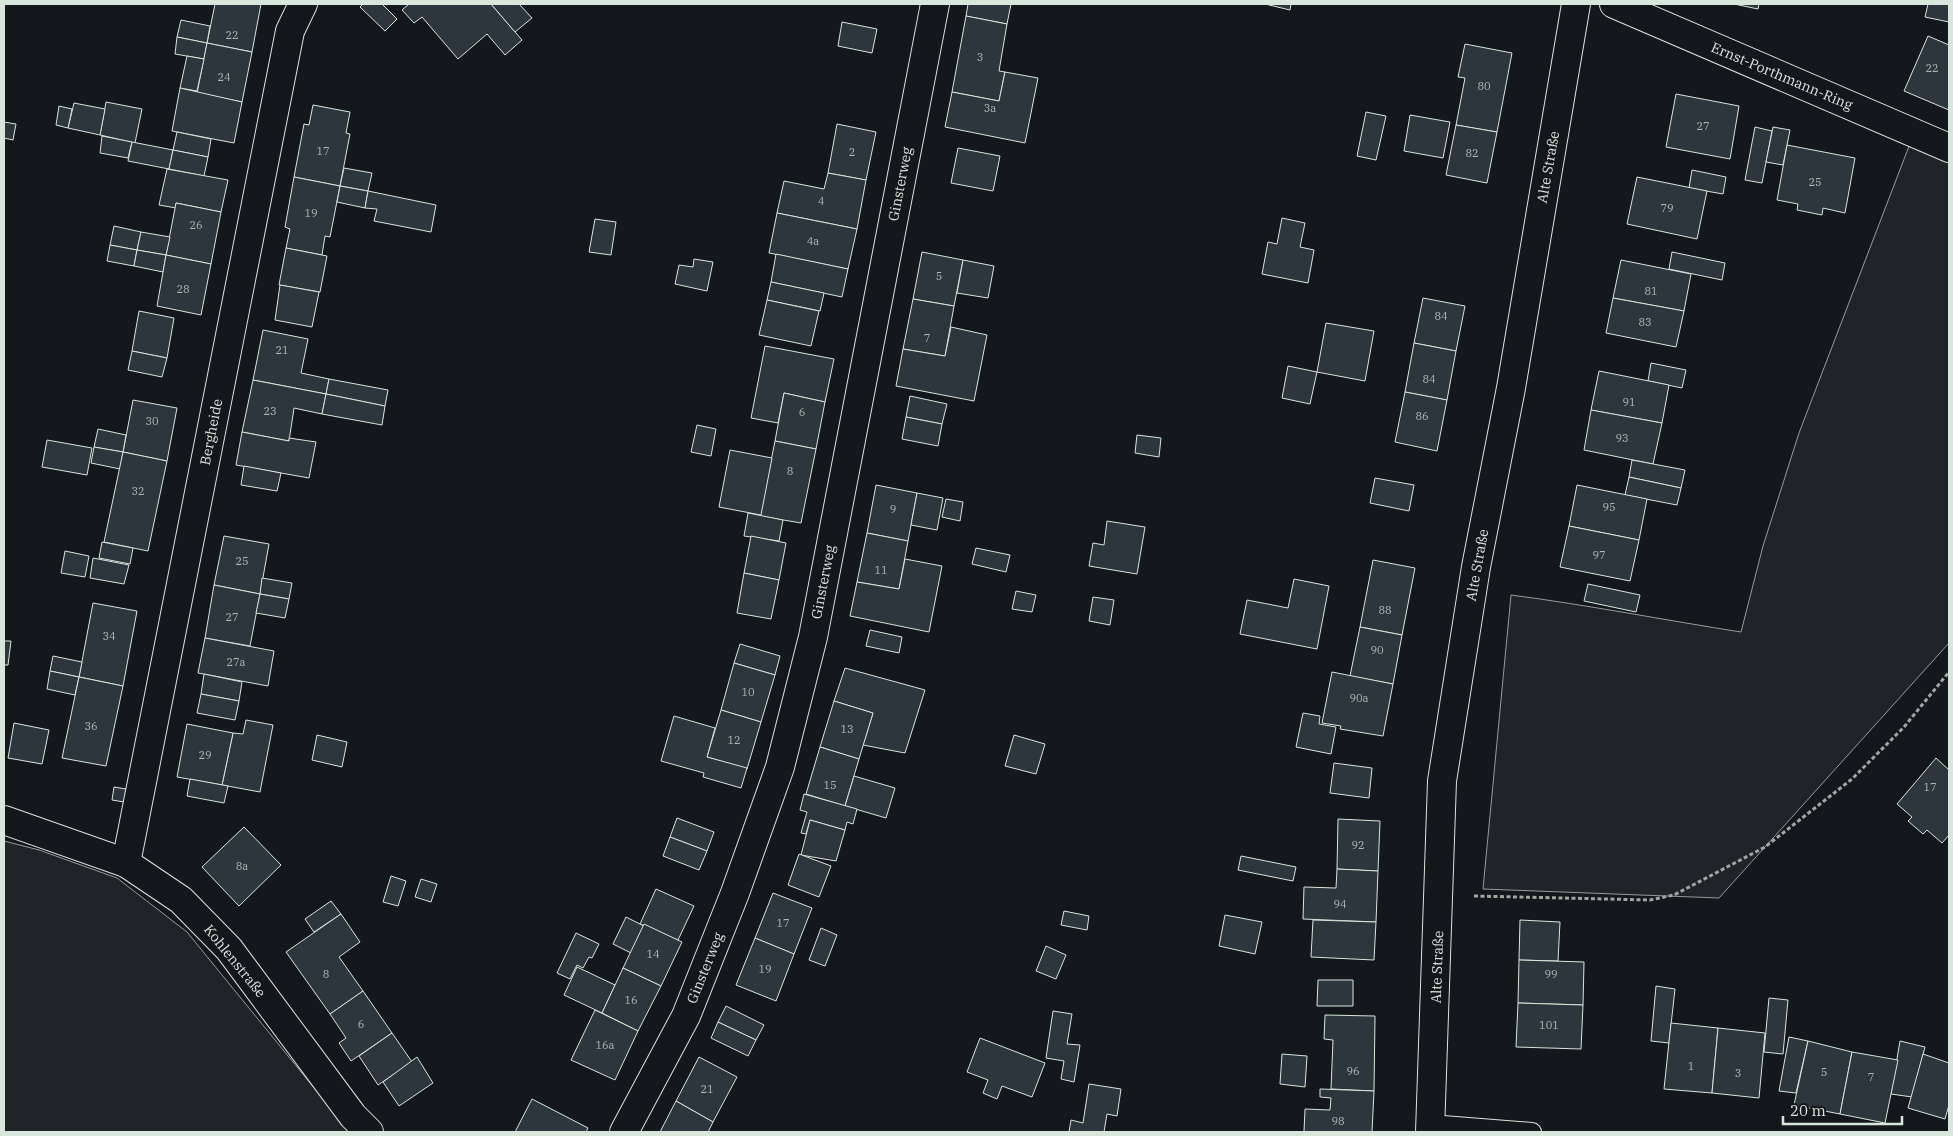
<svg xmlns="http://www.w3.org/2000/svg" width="1953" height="1136" viewBox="0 0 1953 1136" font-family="'IBM Plex Serif',serif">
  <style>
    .green { fill: #202428; stroke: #939e99 }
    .building { fill: #2c363c; stroke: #d8e6dc }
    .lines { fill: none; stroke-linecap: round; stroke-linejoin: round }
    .service-casing { stroke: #d8e6dc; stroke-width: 20 }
    .minor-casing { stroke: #d8e6dc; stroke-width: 30 }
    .path { stroke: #9da8a2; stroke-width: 3; stroke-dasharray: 4 2.5; stroke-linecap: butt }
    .service { stroke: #14181c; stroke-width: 18 }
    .minor { stroke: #14181c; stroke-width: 28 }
    .labels { text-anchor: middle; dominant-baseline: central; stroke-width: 4; stroke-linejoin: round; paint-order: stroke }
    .number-label { font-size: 11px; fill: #adbab4 }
    .street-label { font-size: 14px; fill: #d8e6dc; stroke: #14181c }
  </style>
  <rect width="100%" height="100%" fill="#14181c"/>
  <g class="green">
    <path d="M1911,141L1949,158V643L1719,898L1483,889L1511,595C1588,605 1664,620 1741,632L1763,546L1799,433Z"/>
    <path d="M4,841L39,850L117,878L187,932L337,1116L356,1132H4Z"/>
  </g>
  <g class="building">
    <path d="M215,4H261L252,52L207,43Z"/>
    <path d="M363,4H382L397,19L385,31L360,7Z"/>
    <path d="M409,4H491L522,40L505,55L487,34L458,59L422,17L414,23L402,10Z"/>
    <path d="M491,4H519L532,18L515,32Z"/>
    <path d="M968,4H1011L1007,24L966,16Z"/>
    <path d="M1265,4H1291L1290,10Z"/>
    <path d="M1734,4H1759L1758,9Z"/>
    <path d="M1928,4H1949V22L1925,17Z"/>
    <path d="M966,16L1007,24L999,71L1005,72L999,101L952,92Z"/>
    <path d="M181,20L210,26L207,43L177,37Z"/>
    <path d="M842,22L877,29L872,53L838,46Z"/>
    <path d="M1928,36L1949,45V110L1904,91Z"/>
    <path d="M177,37L207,43L204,59L175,54Z"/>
    <path d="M207,43L252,52L242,102L197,93Z"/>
    <path d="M1465,44L1512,53L1497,132L1456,125L1465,78L1458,77Z"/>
    <path d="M187,56L204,59L197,91L180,88Z"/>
    <path d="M1005,72L1038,78L1025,143L945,127L952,92L999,101Z"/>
    <path d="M180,88L242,102L234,143L172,131Z"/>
    <path d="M1676,94L1739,106L1730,159L1666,147Z"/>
    <path d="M106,102L142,109L135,143L100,135Z"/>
    <path d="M74,103L105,109L100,135L68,128Z"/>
    <path d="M313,105L350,112L346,133L350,134L340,186L294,177L304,124L309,125Z"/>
    <path d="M59,106L72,109L68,128L56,125Z"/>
    <path d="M1366,112L1386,116L1376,160L1357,156Z"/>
    <path d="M1410,115L1450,122L1443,158L1404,151Z"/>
    <path d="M4,122L16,124L13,140L4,138Z"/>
    <path d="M837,124L876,132L866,180L828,173Z"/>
    <path d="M1456,125L1497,132L1487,183L1446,175Z"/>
    <path d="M1755,127L1772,131L1762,183L1745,180Z"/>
    <path d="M1773,127L1790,130L1783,165L1766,162Z"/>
    <path d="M177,132L211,139L208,157L173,150Z"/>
    <path d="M102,136L132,142L128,158L100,153Z"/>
    <path d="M132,142L173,150L169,169L128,161Z"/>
    <path d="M1787,145L1855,158L1845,213L1823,208L1822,215L1797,210L1798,204L1777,200Z"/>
    <path d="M958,148L1000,156L993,191L951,183Z"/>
    <path d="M173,150L208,157L204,176L169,169Z"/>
    <path d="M344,168L372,173L368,191L340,186Z"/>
    <path d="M167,169L228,180L221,212L176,203V208L159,205Z"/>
    <path d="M1692,170L1726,177L1723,194L1689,188Z"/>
    <path d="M828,173L866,180L857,229L777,213L784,181L824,189Z"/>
    <path d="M294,177L340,186L330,237L325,236L322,255L286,248L290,229L285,227Z"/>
    <path d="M1637,177L1707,191L1697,239L1627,224Z"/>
    <path d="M340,186L368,191L365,208L337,202Z"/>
    <path d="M368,191L436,205L431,232L374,221L377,209L365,208Z"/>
    <path d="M176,203L221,212L211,264L166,255Z"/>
    <path d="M777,213L857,229L848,269L769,253Z"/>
    <path d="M1282,218L1305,223L1300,247L1314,250L1308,283L1262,274L1268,242L1277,244Z"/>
    <path d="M595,219L616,222L611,255L589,252Z"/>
    <path d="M114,226L141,232L137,250L110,245Z"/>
    <path d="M141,232L170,237L166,255L137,250Z"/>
    <path d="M110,245L137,250L134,266L107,261Z"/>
    <path d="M286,248L327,256L320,292L279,285Z"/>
    <path d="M137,250L166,255L163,272L134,266Z"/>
    <path d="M922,252L963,260L954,306L913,299Z"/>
    <path d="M1672,252L1725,263L1722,280L1669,269Z"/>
    <path d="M776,254L848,269L842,297L771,282Z"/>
    <path d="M166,255L211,264L201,315L157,306Z"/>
    <path d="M694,259L713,262L707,291L675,284L679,265L693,267Z"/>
    <path d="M963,260L994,266L988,298L957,293Z"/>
    <path d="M1621,260L1691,274L1684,311L1613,298Z"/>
    <path d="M771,282L824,293L820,311L767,300Z"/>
    <path d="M280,285L319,292L312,327L275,320Z"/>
    <path d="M1423,298L1465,306L1456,351L1414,343Z"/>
    <path d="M1613,298L1684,311L1676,347L1606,333Z"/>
    <path d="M913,299L954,306L945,356L903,349Z"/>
    <path d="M767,300L819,311L811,346L759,335Z"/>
    <path d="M139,311L174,318L167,358L132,351Z"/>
    <path d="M1326,323L1374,331L1365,381L1317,372Z"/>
    <path d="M951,327L987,335L974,401L896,386L903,349L945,356Z"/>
    <path d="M263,330L308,339L301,373L329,379L326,394L253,380Z"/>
    <path d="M1414,343L1456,351L1447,400L1405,392Z"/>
    <path d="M765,346L834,359L825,402L784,393L778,423L751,418Z"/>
    <path d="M132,351L167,358L162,377L128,370Z"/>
    <path d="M1651,363L1686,370L1682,388L1648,381Z"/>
    <path d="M1288,366L1317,372L1310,404L1282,398Z"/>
    <path d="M1599,371L1669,385L1662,423L1591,410Z"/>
    <path d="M329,379L388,390L385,406L326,394Z"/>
    <path d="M253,380L326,394L322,414L294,408L289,441L242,432Z"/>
    <path d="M1405,392L1447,400L1437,451L1395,442Z"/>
    <path d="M784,393L825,402L816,449L775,441Z"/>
    <path d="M326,394L385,406L382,425L322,414Z"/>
    <path d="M910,396L947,404L942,424L906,417Z"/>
    <path d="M133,400L177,408L167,461L123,452Z"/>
    <path d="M1591,410L1662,423L1653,464L1584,450Z"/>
    <path d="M906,417L942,424L938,446L902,439Z"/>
    <path d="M697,425L716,429L711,456L691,452Z"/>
    <path d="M98,429L126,435L123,452L94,447Z"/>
    <path d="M242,432L289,441V438L316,442L309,478L236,465Z"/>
    <path d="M1137,435L1161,438L1159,457L1135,453Z"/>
    <path d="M47,440L92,448L87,475L42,467Z"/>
    <path d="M775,441L816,449L801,523L760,516Z"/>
    <path d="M94,447L123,452L120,469L91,463Z"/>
    <path d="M730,450L772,458L761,515L719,507Z"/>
    <path d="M123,452L167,461L148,551L104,542Z"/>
    <path d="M1632,460L1685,470L1681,488L1629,477Z"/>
    <path d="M244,466L281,473L277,491L241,485Z"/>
    <path d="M1629,477L1681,488L1677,505L1625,495Z"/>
    <path d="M1375,478L1414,485L1409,511L1370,503Z"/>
    <path d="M876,485L917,493L908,541L867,533Z"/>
    <path d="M1577,485L1647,499L1639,540L1569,526Z"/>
    <path d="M917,493L943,498L937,530L911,525Z"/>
    <path d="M946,499L963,502L960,521L942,517Z"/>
    <path d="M748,513L783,520L779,541L744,536Z"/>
    <path d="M1107,521L1145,527L1137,574L1089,566L1093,543L1104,545Z"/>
    <path d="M1569,526L1639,540L1630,581L1560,567Z"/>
    <path d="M867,533L908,541L899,589L857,582Z"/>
    <path d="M224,536L269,544L260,594L214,585Z"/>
    <path d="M751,536L786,543L779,580L744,573Z"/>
    <path d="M102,542L133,548L130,564L99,558Z"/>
    <path d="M976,548L1010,555L1006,572L972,564Z"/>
    <path d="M65,551L89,556L85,577L61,573Z"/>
    <path d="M93,558L129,565L124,584L90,578Z"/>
    <path d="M905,559L942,566L929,632L850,616L857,582L899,589Z"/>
    <path d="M1373,560L1415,568L1402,635L1360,627Z"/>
    <path d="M744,573L779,580L771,619L737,613Z"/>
    <path d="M262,578L292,583L289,599L260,594Z"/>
    <path d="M1294,579L1329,586L1317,649L1240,634L1247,600L1288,608Z"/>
    <path d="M1588,584L1640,595L1636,612L1584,601Z"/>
    <path d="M214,585L260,594L250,646L205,638Z"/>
    <path d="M1016,591L1036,595L1032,612L1012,609Z"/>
    <path d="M260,594L289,599L285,618L256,613Z"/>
    <path d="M1093,597L1114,600L1110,625L1089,621Z"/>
    <path d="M93,603L137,611L123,686L79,677Z"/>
    <path d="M1360,627L1402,635L1393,684L1350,676Z"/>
    <path d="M870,630L902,637L899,653L866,646Z"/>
    <path d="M205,638L274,651L268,686L198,673Z"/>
    <path d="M4,641H11L8,665H4Z"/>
    <path d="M740,644L780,656L775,675L734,663Z"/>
    <path d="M53,656L82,662L79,677L50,671Z"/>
    <path d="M734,663L775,675L761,722L721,710Z"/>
    <path d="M845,668L925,690L905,753L863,745L873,713L834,701Z"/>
    <path d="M50,671L79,677L75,695L47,689Z"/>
    <path d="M1332,672L1393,684L1383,736L1340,729L1341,726L1322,723Z"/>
    <path d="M204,674L242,682L239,701L201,694Z"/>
    <path d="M79,677L123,686L106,766L62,758Z"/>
    <path d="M201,694L239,701L235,720L197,713Z"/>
    <path d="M834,701L873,713L859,759L820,747Z"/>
    <path d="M721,710L761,722L747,769L707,757Z"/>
    <path d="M1303,713L1320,716L1319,724L1336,727L1331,754L1296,747Z"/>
    <path d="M674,716L715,728L707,757L747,768L741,788L703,777L704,773L661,761Z"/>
    <path d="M246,720L273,725L260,792L222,785L233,733L243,734Z"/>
    <path d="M14,723L49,730L42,764L8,758Z"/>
    <path d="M187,724L233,733L222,785L177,777Z"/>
    <path d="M317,735L347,742L342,767L312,760Z"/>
    <path d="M1014,735L1045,744L1036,774L1005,766Z"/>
    <path d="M820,747L859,759L845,806L806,794Z"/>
    <path d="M1936,758L1949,770V835L1942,843L1927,830L1923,834L1908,821L1912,817L1897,804Z"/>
    <path d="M1334,763L1372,768L1369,798L1330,793Z"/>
    <path d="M854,776L895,788L886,818L845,806Z"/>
    <path d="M190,779L228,786L224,803L187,796Z"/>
    <path d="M114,787L126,789L124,802L112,800Z"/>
    <path d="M804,794L857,809L853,824L847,822L845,830L810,820L806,834L801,833L807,812L800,810Z"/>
    <path d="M677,818L714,832L707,851L670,837Z"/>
    <path d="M1338,819L1380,821L1378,871L1337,869Z"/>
    <path d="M810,820L845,830L836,861L801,855Z"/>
    <path d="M244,827L281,865L239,906L202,867Z"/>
    <path d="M670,837L707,851L699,870L663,856Z"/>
    <path d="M799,854L831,866L819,897L788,885Z"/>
    <path d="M1241,856L1296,867L1293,881L1238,870Z"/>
    <path d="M1337,869L1378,871L1376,922L1303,919L1304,887L1336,888Z"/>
    <path d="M391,876L406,881L398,906L383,902Z"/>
    <path d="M421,879L437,884L431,902L415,897Z"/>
    <path d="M656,889L694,906L678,940L640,924Z"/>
    <path d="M773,893L812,908L794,954L755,938Z"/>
    <path d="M331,901L341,914L314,932L305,919Z"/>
    <path d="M1064,911L1089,916L1087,930L1061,925Z"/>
    <path d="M341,914L360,942L339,957L363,991L330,1014L286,952Z"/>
    <path d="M1225,915L1262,922L1255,954L1219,946Z"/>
    <path d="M626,917L644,926L631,953L613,944Z"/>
    <path d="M1313,920L1376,922L1374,960L1311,957Z"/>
    <path d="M1520,920L1560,922L1558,961L1519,960Z"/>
    <path d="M644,924L682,942L661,986L623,968Z"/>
    <path d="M821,928L837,935L825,966L809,960Z"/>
    <path d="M576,933L599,944L592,958L589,957L583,968L577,965L570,979L557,973Z"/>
    <path d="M755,938L794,954L776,1001L736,985Z"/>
    <path d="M1046,946L1066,955L1056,979L1036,971Z"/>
    <path d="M1519,960L1584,962L1583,1005L1518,1003Z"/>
    <path d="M577,967L615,985L602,1013L564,995Z"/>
    <path d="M623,968L661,986L638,1031L602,1013Z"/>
    <path d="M1318,980H1353V1006H1317Z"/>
    <path d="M1656,986L1675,989L1669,1043L1651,1041Z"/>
    <path d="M363,991L392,1033L351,1061L339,1043L346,1038L330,1014Z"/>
    <path d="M1769,998L1788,1000L1783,1054L1764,1052Z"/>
    <path d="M1518,1003L1583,1005L1581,1049L1516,1047Z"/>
    <path d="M726,1006L764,1025L756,1040L718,1022Z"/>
    <path d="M595,1010L638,1031L615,1080L571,1060Z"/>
    <path d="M1053,1011L1072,1014L1067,1044L1080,1045L1074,1082L1061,1079L1064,1061L1046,1058Z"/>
    <path d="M1325,1015L1375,1016L1374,1091L1331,1089L1333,1040L1324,1039Z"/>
    <path d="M718,1022L756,1040L748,1056L711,1038Z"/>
    <path d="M1671,1023L1718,1028L1712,1093L1664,1089Z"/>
    <path d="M1718,1028L1765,1033L1759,1098L1712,1093Z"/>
    <path d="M392,1033L412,1062L378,1085L359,1056Z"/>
    <path d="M1789,1037L1808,1041L1796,1093L1779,1091Z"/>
    <path d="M980,1038L1045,1063L1032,1097L1002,1086L997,1099L983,1093L988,1080L967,1072Z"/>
    <path d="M1808,1041L1852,1052L1840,1114L1794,1105Z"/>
    <path d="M1900,1041L1925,1047L1912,1097L1891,1094Z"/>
    <path d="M1852,1052L1898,1060L1885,1123L1840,1114Z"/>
    <path d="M1282,1054L1307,1056L1305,1087L1280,1084Z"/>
    <path d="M1923,1054L1949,1063V1105L1945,1119L1908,1108Z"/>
    <path d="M417,1057L433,1083L399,1106L383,1082Z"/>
    <path d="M699,1057L737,1077L713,1122L676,1101Z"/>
    <path d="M1089,1084L1121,1089L1117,1116L1107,1114L1104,1132H1069L1071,1120L1083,1123Z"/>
    <path d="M1320,1089L1374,1091L1372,1132H1304L1305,1109L1330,1110L1331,1098L1320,1097Z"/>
    <path d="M532,1099L588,1128L586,1132H515Z"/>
    <path d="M676,1101L713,1122L708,1132H660Z"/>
  </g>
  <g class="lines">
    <g class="service-casing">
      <path id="service" d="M1430,1124L1532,1132"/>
    </g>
    <g class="minor-casing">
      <g id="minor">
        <path d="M1614,4L1949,148"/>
        <path d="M4,820L126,863L181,900L229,949L353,1116L369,1132"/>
        <path d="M126,863L290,31L303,4"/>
        <path d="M624,1132L686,1016L735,893L780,767L813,637L935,4"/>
        <path d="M1430,1132L1442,781L1476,567L1511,388L1576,4"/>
      </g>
    </g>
    <path class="path" d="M1474,896L1650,900L1674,895L1765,847L1852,779L1904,727L1949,672"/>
    <use href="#service" class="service"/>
    <use href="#minor" class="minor"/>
  </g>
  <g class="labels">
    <g class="number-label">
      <text x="232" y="35">22</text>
      <text x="980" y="57">3</text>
      <text x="1932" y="68">22</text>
      <text x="224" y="77">24</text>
      <text x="1484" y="86">80</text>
      <text x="990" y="108">3a</text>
      <text x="1703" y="126">27</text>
      <text x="323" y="151">17</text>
      <text x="852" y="152">2</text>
      <text x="1472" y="153">82</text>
      <text x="1815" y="182">25</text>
      <text x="821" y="201">4</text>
      <text x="1667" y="208">79</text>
      <text x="311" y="213">19</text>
      <text x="196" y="225">26</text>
      <text x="813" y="241">4a</text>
      <text x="939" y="276">5</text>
      <text x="183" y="289">28</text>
      <text x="1651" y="291">81</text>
      <text x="1441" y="316">84</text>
      <text x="1645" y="322">83</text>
      <text x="927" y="338">7</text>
      <text x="282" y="350">21</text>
      <text x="1429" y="379">84</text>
      <text x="1629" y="402">91</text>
      <text x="270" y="411">23</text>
      <text x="802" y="412">6</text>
      <text x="1422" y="416">86</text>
      <text x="152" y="421">30</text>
      <text x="1622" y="438">93</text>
      <text x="790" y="471">8</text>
      <text x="138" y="491">32</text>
      <text x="1609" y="507">95</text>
      <text x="893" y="509">9</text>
      <text x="1599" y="555">97</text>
      <text x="242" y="561">25</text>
      <text x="881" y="570">11</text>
      <text x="1385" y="610">88</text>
      <text x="232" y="617">27</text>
      <text x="109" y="636">34</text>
      <text x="1377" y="650">90</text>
      <text x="236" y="662">27a</text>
      <text x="748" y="692">10</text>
      <text x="1359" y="698">90a</text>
      <text x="91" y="726">36</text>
      <text x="847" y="729">13</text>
      <text x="734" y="740">12</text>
      <text x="205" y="755">29</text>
      <text x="830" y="785">15</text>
      <text x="1930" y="787">17</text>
      <text x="1358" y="845">92</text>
      <text x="242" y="866">8a</text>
      <text x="1340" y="904">94</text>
      <text x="783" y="923">17</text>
      <text x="653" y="954">14</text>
      <text x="765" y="969">19</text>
      <text x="326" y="974">8</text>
      <text x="1551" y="974">99</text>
      <text x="631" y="1000">16</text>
      <text x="361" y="1024">6</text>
      <text x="1549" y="1025">101</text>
      <text x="605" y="1045">16a</text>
      <text x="1691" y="1066">1</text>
      <text x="1353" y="1071">96</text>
      <text x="1824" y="1072">5</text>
      <text x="1738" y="1073">3</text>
      <text x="1871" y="1077">7</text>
      <text x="707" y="1089">21</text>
      <text x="1338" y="1121">98</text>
    </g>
    <g class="street-label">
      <text transform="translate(1782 76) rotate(23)">Ernst-Porthmann-Ring</text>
      <text transform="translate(1548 167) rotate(-80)">Alte Straße</text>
      <text transform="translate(900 184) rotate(-79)">Ginsterweg</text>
      <text transform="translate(211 432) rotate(-79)">Bergheide</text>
      <text transform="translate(1477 565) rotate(-80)">Alte Straße</text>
      <text transform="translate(823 582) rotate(-79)">Ginsterweg</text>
      <text transform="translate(235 961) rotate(51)">Kohlenstraße</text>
      <text transform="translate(1437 967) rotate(-88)">Alte Straße</text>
      <text transform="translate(705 968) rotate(-68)">Ginsterweg</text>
    </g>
  </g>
  <rect width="1953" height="1136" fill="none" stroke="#d8e6dc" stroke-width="10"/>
  <path d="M1783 1116v8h119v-8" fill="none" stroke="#d8e6dc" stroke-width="2.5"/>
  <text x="1790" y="1116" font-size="15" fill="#d8e6dc" stroke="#14181c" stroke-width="4" paint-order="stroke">20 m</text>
</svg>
